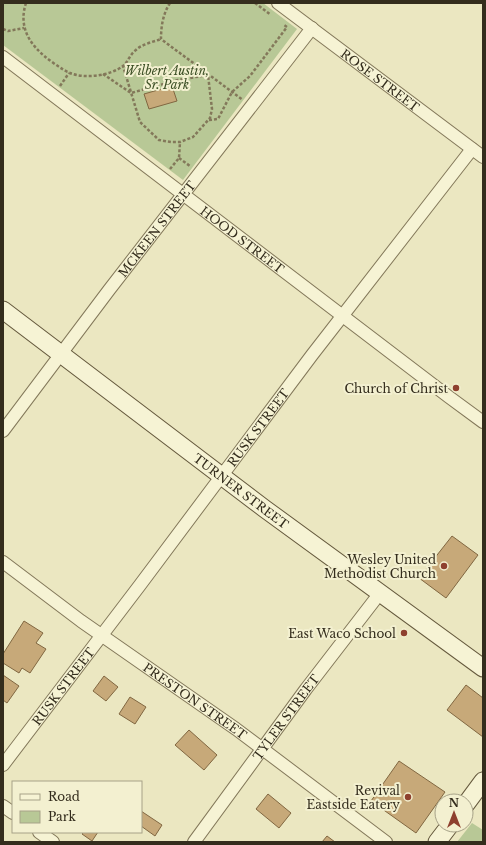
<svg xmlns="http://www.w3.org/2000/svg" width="486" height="845" viewBox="0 0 486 845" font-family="'Libre Baskerville',serif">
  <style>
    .green { fill: #b8c896 }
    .building { fill: #c7a979; stroke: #816741 }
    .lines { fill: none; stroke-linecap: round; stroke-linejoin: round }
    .street-casing { stroke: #83785a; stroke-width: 14 }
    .secondary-casing { stroke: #65593d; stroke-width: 19 }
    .path { stroke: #83785a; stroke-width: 2.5; stroke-dasharray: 3 2; stroke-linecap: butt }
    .street { stroke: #f6f3d4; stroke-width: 12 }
    .secondary { stroke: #f6f3d4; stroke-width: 17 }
    .poi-dot { fill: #8e402e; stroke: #f3f0d0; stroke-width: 1.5 }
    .labels { text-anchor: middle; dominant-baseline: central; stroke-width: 4; stroke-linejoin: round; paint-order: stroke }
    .park-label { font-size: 12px; font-style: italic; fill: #3c4f25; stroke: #f3f0d0 }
    .street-label { font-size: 12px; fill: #342d1d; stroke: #f3f0d0 }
    .poi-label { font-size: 12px; fill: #342d1d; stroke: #f3f0d0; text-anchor: end }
  </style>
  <rect width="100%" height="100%" fill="#ebe7c1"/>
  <g class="green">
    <path d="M3,3H263L297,29L183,180L3,45Z"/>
    <path d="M472,823L483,830V842H457Z"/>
  </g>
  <g class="building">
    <path d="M172,86L177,101L149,109L144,94Z"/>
    <path d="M452,536L478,555L446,598L419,578Z"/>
    <path d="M24,621L43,633L36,643L46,649L30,673L22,668L19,673L3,663V654Z"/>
    <path d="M3,675L19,686L7,703L3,700Z"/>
    <path d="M104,676L118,687L106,701L93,691Z"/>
    <path d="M466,685L483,698V737L447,710Z"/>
    <path d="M130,697L146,707L135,724L119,714Z"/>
    <path d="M189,730L217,755L204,770L175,745Z"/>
    <path d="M399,761L445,792L416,833L371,801Z"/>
    <path d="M268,794L291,813L279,828L256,809Z"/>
    <path d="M141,811L162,825L155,836L141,826Z"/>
    <path d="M84,832H98L92,841L82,834Z"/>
    <path d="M327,836L335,842H322Z"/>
  </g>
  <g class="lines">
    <g class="street-casing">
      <g id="street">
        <path id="s1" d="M278,3L483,157"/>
        <path id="s2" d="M3,57L449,397L483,422"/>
        <path id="s3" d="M3,431L109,290L312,28"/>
        <path id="s4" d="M3,562L81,621L236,729L386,842"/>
        <path id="s5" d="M3,765L140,585L312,355L472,149"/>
        <path d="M3,806L13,813"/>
        <path d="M39,832L53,842"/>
        <path id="s6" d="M194,842L306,689L380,593"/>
      </g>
    </g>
    <g class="secondary-casing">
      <g id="secondary">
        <path id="s7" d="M3,310L265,509L483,668"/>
        <path d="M466,804L483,781"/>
        <path d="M437,842L450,825"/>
      </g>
    </g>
    <g class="path">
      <path d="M26,3C20,21 25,37 38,50C43,56 62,70 70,73C84,79 110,76 123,66C128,62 130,54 136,50C142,44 153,42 161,39"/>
      <path d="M170,3C163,14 161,26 161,39L243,100"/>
      <path d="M255,3L271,15"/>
      <path d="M3,29L8,31L24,28"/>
      <path d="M103,74L131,93L178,80L208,75L212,109L210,118L193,137L180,142H171L159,140L140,122L123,66"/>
      <path d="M60,86L69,73"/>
      <path d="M209,120L218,119L232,92L250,76L287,27L284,25"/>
      <path d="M179,158L190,166"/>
      <path d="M170,169L179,158L180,142"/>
    </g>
    <use href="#street" class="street"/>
    <use href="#secondary" class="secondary"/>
  </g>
  <g class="poi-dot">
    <circle cx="456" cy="388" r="4"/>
    <circle cx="444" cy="566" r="4"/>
    <circle cx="404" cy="633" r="4"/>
    <circle cx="408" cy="797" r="4"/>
  </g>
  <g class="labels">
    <g class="park-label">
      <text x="167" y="70">Wilbert Austin,<tspan x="167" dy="14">Sr. Park</tspan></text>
    </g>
    <g class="street-label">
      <text stroke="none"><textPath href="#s1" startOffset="128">ROSE STREET</textPath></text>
      <text stroke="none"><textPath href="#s3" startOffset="254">MCKEEN STREET</textPath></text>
      <text stroke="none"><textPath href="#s2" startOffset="301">HOOD STREET</textPath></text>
      <text stroke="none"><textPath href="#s5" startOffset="423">RUSK STREET</textPath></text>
      <text stroke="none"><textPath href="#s7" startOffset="299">TURNER STREET</textPath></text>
      <text stroke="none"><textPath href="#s5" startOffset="99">RUSK STREET</textPath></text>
      <text stroke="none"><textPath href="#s4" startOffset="237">PRESTON STREET</textPath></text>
      <text stroke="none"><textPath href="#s6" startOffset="155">TYLER STREET</textPath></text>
    </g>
    <g class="poi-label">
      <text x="448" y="388">Church of Christ</text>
      <text x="436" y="559">Wesley United<tspan x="436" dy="14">Methodist Church</tspan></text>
      <text x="396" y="633">East Waco School</text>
      <text x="400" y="790">Revival<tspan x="400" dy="14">Eastside Eatery</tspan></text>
    </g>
  </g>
  <rect width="486" height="845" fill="none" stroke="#342d1d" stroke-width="8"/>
  <rect x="12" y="781" width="130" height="52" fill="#f3f0d0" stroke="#a7a288"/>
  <rect x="20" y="794" width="20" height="6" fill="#f6f3d4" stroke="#a7a288"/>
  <text x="48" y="801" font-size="12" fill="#342d1d">Road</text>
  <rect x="20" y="811" width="20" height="12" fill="#b8c896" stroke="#a7a288"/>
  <text x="48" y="821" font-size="12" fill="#342d1d">Park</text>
  <g transform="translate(454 813)"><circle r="19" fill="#f3f0d0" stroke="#a7a288"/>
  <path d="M0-3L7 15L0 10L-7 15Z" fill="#8e402e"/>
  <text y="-6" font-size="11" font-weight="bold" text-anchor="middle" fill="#342d1d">N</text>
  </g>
</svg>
